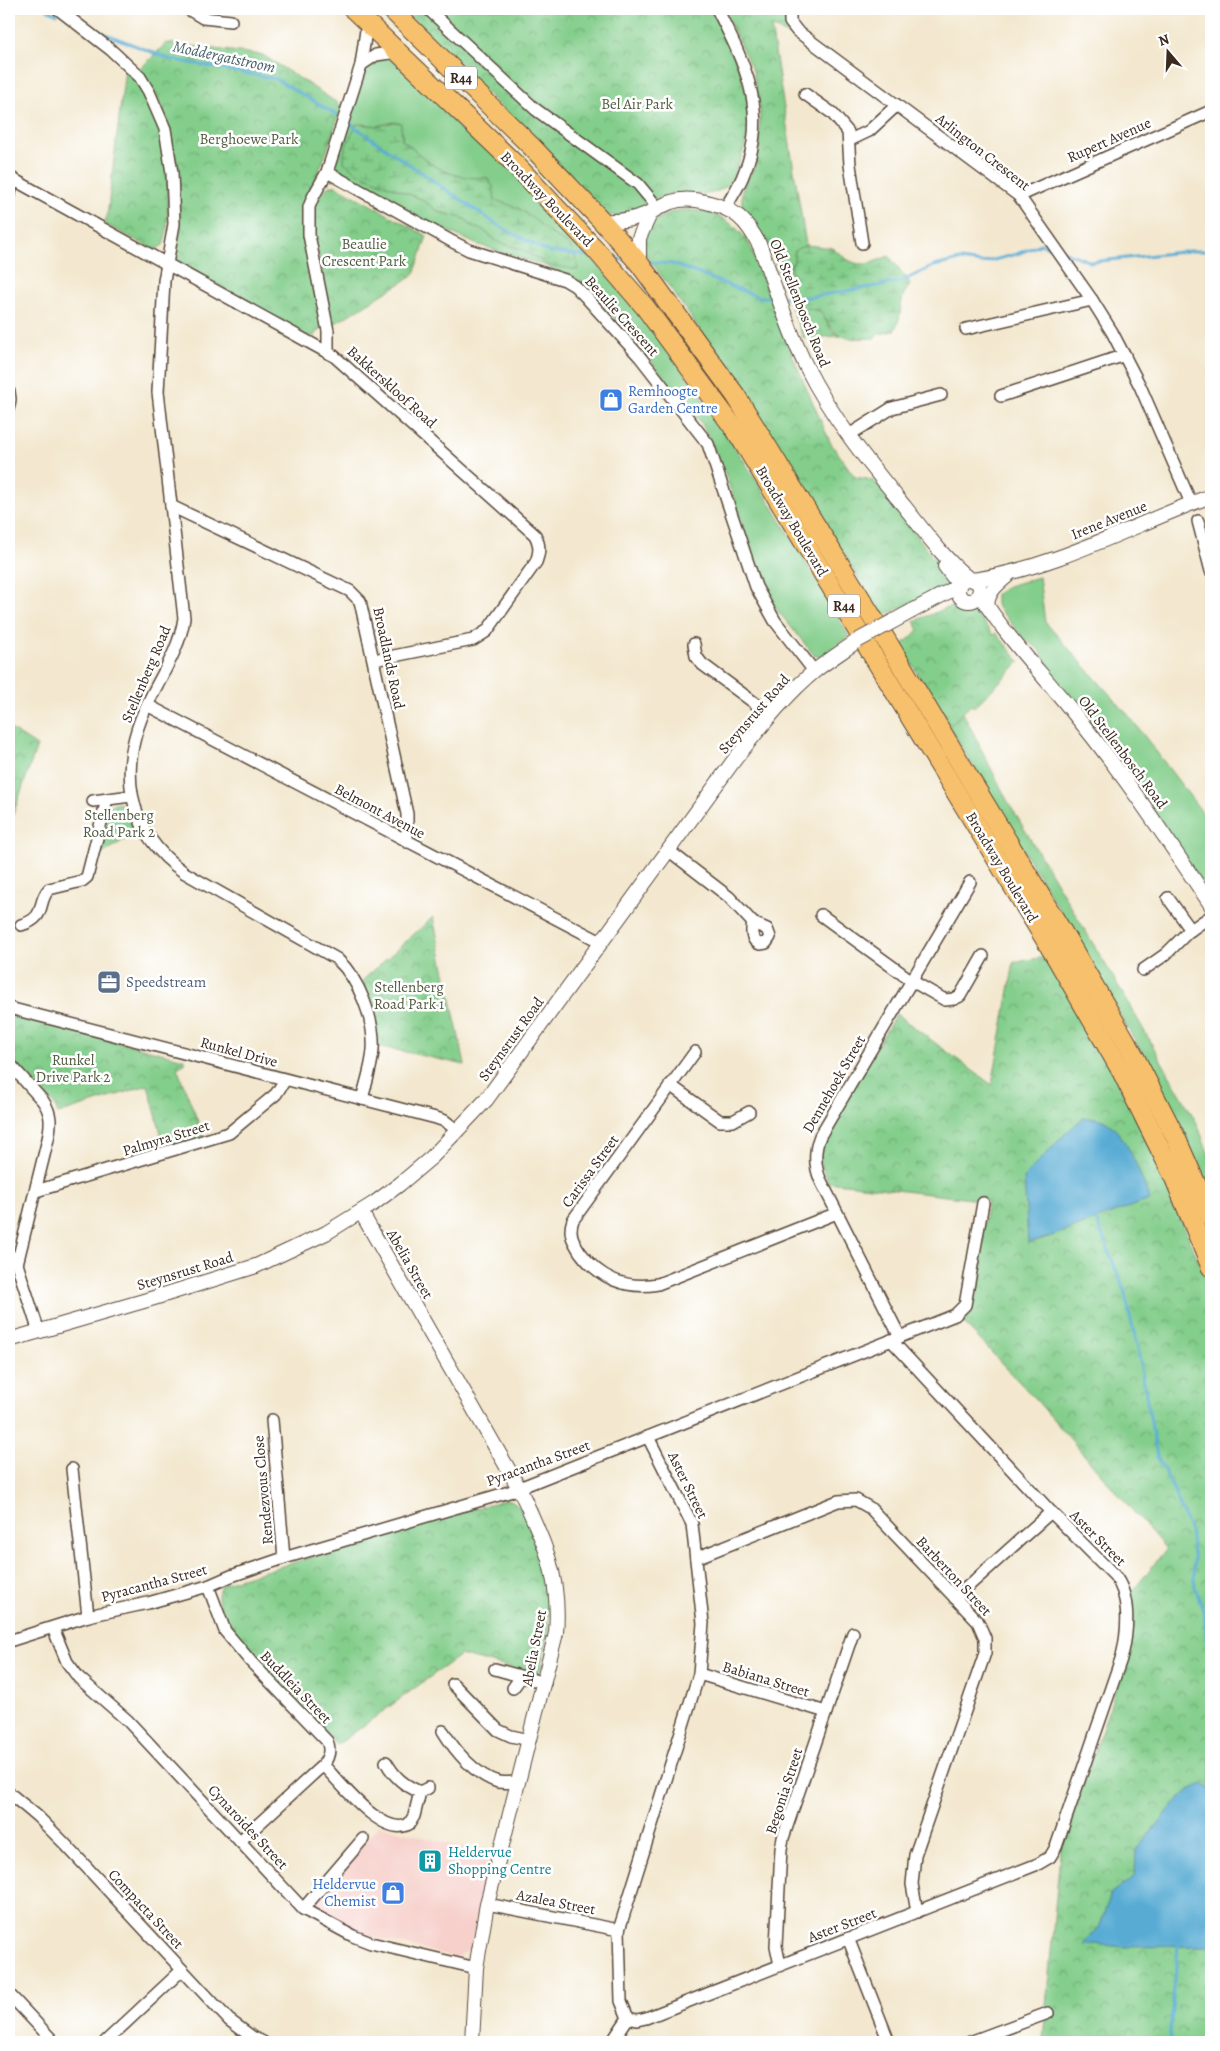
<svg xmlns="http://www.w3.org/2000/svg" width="1220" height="2051" viewBox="0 0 1220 2051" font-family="Alegreya,serif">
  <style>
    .built { fill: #f7d0cb }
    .green { fill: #83ce8b; stroke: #5f7c54; fill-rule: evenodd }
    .wetland { fill: url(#wetland-marsh); stroke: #5f7c54 }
    .park { fill: url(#park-crowns); stroke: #5f7c54 }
    .water { fill: #58acd4; stroke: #4a6b79 }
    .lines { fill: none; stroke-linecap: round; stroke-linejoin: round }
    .stream { stroke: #58acd4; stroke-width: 3 }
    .minor-casing { stroke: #574639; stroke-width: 14 }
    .tertiary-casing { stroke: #574639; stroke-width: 16 }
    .primary-casing { stroke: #574639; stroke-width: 21 }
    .minor { stroke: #fff; stroke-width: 11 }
    .tertiary { stroke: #fff; stroke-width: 14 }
    .primary { stroke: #f7c06c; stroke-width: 19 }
    .tertiary-bridge-casing { stroke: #574639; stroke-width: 16; stroke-linecap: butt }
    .tertiary-bridge { stroke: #fff; stroke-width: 14 }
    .labels { text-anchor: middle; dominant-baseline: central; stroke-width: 5; stroke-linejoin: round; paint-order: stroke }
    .shield { fill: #fff; stroke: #766a62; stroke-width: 1 }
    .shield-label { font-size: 14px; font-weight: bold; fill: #3b2a1e }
    .park-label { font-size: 15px; fill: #515b3f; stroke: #fff }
    .street-label { font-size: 15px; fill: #3b2a1e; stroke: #fff }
    .shop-label { font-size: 15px; fill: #366cbe; stroke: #fff; text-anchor: start }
    .service-label { font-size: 15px; fill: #4e5e75; stroke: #fff; text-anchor: start }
    .culture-label { font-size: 15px; fill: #0d838f; stroke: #fff; text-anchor: start }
    .water-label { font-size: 16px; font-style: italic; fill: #475e67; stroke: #fff }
  </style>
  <defs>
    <pattern id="wetland-marsh" width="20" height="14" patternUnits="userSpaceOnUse" patternTransform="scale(1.25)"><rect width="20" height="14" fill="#83ce8b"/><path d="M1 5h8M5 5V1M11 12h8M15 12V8" fill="none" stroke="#6ca771"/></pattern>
    <pattern id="park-crowns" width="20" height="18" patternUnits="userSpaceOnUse" patternTransform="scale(1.25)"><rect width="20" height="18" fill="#83ce8b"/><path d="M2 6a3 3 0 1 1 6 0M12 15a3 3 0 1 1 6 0" fill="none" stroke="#6ca771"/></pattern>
  </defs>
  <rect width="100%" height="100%" fill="#fff"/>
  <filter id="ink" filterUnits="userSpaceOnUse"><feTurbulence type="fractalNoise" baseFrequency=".02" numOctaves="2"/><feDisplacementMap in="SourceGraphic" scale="10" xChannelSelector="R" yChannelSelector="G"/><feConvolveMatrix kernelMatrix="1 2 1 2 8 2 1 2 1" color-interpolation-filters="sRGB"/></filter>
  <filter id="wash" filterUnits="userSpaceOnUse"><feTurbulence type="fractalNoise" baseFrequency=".0096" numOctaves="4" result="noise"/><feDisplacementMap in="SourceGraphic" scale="20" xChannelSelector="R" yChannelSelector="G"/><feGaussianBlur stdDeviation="1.12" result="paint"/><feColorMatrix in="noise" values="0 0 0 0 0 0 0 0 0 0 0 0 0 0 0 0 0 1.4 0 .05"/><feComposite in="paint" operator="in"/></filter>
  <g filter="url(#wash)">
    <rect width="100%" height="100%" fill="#f3e8cf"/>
    <path class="built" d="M379,1825L490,1855L471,1948L456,1958L365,1935L311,1907Z"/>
    <g class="green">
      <path d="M388,58L396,63C442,107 492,150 536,196C578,241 619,288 657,337C730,430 789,534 849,636L829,650L830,653L821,658L814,655L772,604L764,589L723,467L702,424L629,334L583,284L546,266L476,244L426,221L339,171L336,165L337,157L366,70L375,60ZM394,122L403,132L402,140C412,147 420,156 430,163C446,175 468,179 487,178L493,187L495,200L539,223L548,232L570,246L548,265L521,249L498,242L483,230L472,227L465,219L439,212L421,199L358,173L348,142L361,124L378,126Z"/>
      <path d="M1039,577L1045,622L1130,717L1211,824V896L1103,736L1047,671L1050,669L1044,663L1042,653L1036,647L1025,640L996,605V594L1008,586Z"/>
      <path d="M963,713L1007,800L1119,987L1197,1123L1211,1161V1195L1180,1126L1138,1046L1076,938L949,726Z"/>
    </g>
    <g class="wetland">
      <path d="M394,122L401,123L402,140C412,147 420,156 430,163C446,175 468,179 487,178L493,187L495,200L518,208L539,223L548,232L570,246L576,260L578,270L548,265L521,249L498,242L483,230L472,227L465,219L439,212L421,199L358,173L344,162C343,144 351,140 356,124L378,126Z"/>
      <path d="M806,245L833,248L834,251C842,253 844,258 850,261C864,268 876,261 889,256L910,283C909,288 906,289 904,294C899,306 902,319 894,331L878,334L875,338C841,339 838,340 820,311C813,309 802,308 797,305C787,299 791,257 796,248Z"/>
    </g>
    <g class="park">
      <path d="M403,9H712C736,60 764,107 738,165C733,176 730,186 718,191C703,198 684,191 669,194C652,198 644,212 632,215C626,217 616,215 609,216Z"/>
      <path d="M723,9L784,10L785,22L791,36L771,27L806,245C794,251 794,247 794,262L791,265L792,298L797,306L820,311L832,331L841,336L803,338L768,244L742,206V189L753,170L759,151L760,109L753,71Z"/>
      <path d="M166,43L263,55L342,106L324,159L308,196L303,218L304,235L321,321V328L315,336H305L178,262C175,252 180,235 180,224C179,173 174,109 139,70Z"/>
      <path d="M125,69C138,82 149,98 156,114C165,138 174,222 163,245L155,250L105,224L108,209Z"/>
      <path d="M330,186H336L427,236L414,275L334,324H332L314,233C313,217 314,195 330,186Z"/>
      <path d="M682,210C711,209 733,220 749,243L796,364L830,442L855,477L872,480L882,488L948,578V584L945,588L882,616L740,386L645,253C640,226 658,214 682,210Z"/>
      <path d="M955,605C973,602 983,623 993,635L996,633L1020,662L974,707L971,705L949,726L901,646L919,630L914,621Z"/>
      <path d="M9,728L37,746L9,826Z"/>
      <path d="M114,803C130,802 133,817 139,830L102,854L96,855L111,805Z"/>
      <path d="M433,917L465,1065L378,1046L377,1031L362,981Z"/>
      <path d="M1046,957L1098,1045L1135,1115L1168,1188L1211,1291V2042H1044L1043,2039L1060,1853L1131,1644L1129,1593L1140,1582L1166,1549L1039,1403L963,1322L968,1309L988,1201L828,1182L820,1162L821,1143L896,1014L992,1085L1014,962Z"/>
      <path d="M15,1015L184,1059L186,1063L177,1068L204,1137L165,1148L148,1085L58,1114L54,1104L12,1059L9,1052V1019Z"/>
      <path d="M507,1499C520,1502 523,1514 528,1525C555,1582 554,1615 539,1675L460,1655L337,1745L229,1629C223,1617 210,1592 225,1583Z"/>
    </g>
    <g class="water">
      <path d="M1083,1118C1089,1119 1098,1117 1103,1120C1128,1133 1140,1175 1150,1200C1109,1213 1070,1232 1028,1243L1024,1177L1066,1133Z"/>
      <path d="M1204,1784L1211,1788V1946L1123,1947L1094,1944L1084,1946L1091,1934L1099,1928L1111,1894L1135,1876L1136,1850L1174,1804L1190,1789Z"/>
    </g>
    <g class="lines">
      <g class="stream">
        <path d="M47,9L57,14"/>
        <path d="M90,28L170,59L276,79L337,115"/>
        <path d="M349,123L499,226L549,252L591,256"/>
        <path d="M1062,251L1091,262L1190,251H1211"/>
        <path d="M612,258L625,260"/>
        <path d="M647,262L673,264L759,297H773"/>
        <path d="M784,297H811L900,282L934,266L960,260L982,263L1017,254L1041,244L1049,247"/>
        <path d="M1096,1219L1124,1290L1138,1350L1157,1456L1174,1491L1190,1532L1194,1560L1195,1587L1204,1613L1207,1638L1211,1645"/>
        <path d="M1169,2042L1178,1946"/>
      </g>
    </g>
  </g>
  <g filter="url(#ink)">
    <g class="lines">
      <g class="minor-casing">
        <g id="minor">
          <path d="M58,9L111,50L140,77L149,92L165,129L172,173L174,224L164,281L158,392L184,618C180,649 161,675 148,703C117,766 125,831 185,873L337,959C359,979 375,1020 373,1050C372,1066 366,1083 362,1099"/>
          <path d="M188,9L203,18L231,21"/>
          <path d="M428,9L535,109L638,184L658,208"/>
          <path d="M717,9C744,62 770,113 744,173C740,185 732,196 726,207"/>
          <path d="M790,9V22L797,31L1019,196L1092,300L1112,332L1140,386L1191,503"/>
          <path d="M361,65L376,55L397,52"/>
          <path d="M805,94L832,113L848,132L850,165L862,243"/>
          <path d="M850,140L869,131L897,105"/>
          <path d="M327,172L453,242L469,250L565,280L575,286L585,296L640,357L708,444L756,587L775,621L814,671"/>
          <path d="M9,177L334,356L535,535C540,545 540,551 536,562L487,631L473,640L374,660"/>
          <path d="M1019,196L1211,111"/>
          <path d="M9,198L13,179"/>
          <path d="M966,329L1092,300"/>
          <path d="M328,353V331L309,235V207L313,197L327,172L361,65L367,23"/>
          <path d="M9,392L10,399L9,406"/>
          <path d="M1001,396L1125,355"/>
          <path d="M849,435L892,408L941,395"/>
          <path d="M171,506L350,591L360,601L407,814V842"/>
          <path d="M1198,521L1211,571"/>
          <path d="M694,644L696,656L702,664L771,715"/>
          <path d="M147,705L601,942"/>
          <path d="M93,801L131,796"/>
          <path d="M668,850L729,897L753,923L767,929L770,937L766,943L760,944C751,941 751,931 753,923"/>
          <path d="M1168,898L1191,930"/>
          <path d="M821,915L912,981L945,1000L954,999L960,996L983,956"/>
          <path d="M21,925C48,917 36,903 49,889L82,881L87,877L107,799"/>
          <path d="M1143,970L1166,954L1188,932L1211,916"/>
          <path d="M9,1008L436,1118L445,1121L458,1131"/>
          <path d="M695,1052L573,1220C568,1233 573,1241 580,1252C599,1278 626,1290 658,1284L837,1213"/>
          <path d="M9,1063L43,1101C52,1114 51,1124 48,1139L17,1264"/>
          <path d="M670,1085L720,1121H733L749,1112"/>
          <path d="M36,1191L229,1133L276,1094L285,1080"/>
          <path d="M9,1254L17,1264L39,1332"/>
          <path d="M900,1337L820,1179C814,1164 814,1151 820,1136L970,882"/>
          <path d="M272,1420L284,1558"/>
          <path d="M72,1469L88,1616"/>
          <path d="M696,1558L838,1501L856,1500L870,1508L978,1622L985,1638V1653L915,1855L912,1884L917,1912"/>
          <path d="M208,1586L225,1631L251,1662L327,1741C331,1750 329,1757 323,1765L240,1841"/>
          <path d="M955,1598L1051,1512"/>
          <path d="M53,1628L67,1662L79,1678L128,1721L303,1909L353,1936L371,1943L476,1968"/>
          <path d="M9,1641L88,1616L148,1603L208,1586L231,1576L284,1558L509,1492L955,1315L965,1305L983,1203"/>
          <path d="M495,1669L545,1683"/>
          <path d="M699,1674L826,1712"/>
          <path d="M453,1684L498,1730L511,1736L530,1740"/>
          <path d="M513,1688L521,1677"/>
          <path d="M443,1731C455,1751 475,1775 498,1782C504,1783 512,1782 518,1782"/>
          <path d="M386,1762C395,1778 404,1785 420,1792"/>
          <path d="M323,1765C340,1782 383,1839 409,1824L414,1816L420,1792L428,1788"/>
          <path d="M9,1793L37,1816L65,1844L229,2020L252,2037L263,2042"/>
          <path d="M487,1904L619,1930"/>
          <path d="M303,1909L363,1839"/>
          <path d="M848,1938L889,2042"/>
          <path d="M780,1965L776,1946L781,1849L783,1838L853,1633"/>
          <path d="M9,1994L54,2042"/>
          <path d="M628,2018L637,2020L646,2018L1038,1864L1050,1857L1056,1847L1122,1656C1128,1631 1131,1595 1114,1575L1051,1512L891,1340"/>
          <path d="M628,2018L621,2001L619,1930L699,1674L703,1623L692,1524L648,1437"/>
          <path d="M105,2042L182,1970"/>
          <path d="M612,2042L628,2018"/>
          <path d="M970,2042L1048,2013"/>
        </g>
      </g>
      <g class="tertiary-casing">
        <g id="tertiary">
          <path d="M602,221C620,222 635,220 651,212C658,209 664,204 671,202C683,198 694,199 706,202C735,209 746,219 760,246C775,286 787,328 806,366C831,417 868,462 904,506C924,531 944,559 969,579"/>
          <path d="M639,263V238L651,212"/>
          <path d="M945,566L959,585"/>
          <circle cx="969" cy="590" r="11"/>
          <path d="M973,580C1058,567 1132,525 1211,496"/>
          <path d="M979,593C1006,638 1044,675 1076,716C1125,776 1168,841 1211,905"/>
          <path d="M987,606C988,591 996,586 1007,576"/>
          <path d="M912,611L959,586"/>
          <path d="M361,1212L519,1488C543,1539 561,1575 556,1633L487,1904L476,1968L472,2042"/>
          <path d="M9,1340L154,1298L256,1266L326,1233L373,1204L400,1184L432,1157L486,1100L735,759C760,728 785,695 816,670C829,660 843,651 857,641"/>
        </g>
      </g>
      <g class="primary-casing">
        <g id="primary">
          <path d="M353,9L517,166L596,250L645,307L737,432L1056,957L1122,1072L1174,1177L1211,1267"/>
          <path d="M391,9L532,147L602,221L639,263L736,396L874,620L1069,943L1131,1050L1176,1138L1211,1218"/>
        </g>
      </g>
      <use href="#minor" class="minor"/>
      <use href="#tertiary" class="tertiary"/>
      <use href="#primary" class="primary"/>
      <g class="tertiary-bridge-casing">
        <path id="tertiary-bridge" d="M857,641L912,611"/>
      </g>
      <use href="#tertiary-bridge" class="tertiary-bridge"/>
    </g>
  </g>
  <defs>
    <g id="shop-square" transform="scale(1.25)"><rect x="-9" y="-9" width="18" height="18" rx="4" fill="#3f7fe0" stroke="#fff"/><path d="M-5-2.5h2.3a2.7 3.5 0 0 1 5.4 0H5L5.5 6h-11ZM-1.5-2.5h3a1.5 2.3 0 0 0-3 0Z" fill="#fff"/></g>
    <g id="office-square" transform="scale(1.25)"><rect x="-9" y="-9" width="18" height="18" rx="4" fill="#5c6f8a" stroke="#fff"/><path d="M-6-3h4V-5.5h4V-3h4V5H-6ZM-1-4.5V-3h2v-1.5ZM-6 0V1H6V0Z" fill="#fff"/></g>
    <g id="building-square" transform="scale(1.25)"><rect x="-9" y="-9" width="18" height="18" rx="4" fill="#0f9aa8" stroke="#fff"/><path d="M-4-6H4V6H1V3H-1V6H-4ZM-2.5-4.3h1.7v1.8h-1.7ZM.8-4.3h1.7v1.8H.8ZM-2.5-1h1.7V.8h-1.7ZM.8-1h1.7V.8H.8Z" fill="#fff"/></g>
  </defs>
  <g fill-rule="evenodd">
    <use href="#shop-square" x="611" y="400"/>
    <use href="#office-square" x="109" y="982"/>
    <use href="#building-square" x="430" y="1861"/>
    <use href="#shop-square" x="393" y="1893"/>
  </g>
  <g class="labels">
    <g class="shield">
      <rect x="445" y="66.5" width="32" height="23" rx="4"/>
      <rect x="828" y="594.5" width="32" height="23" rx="4"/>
    </g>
    <g class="shield-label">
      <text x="461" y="78">R44</text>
      <text x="844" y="606">R44</text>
    </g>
    <g class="park-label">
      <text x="637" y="104">Bel Air Park</text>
      <text x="249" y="139">Berghoewe Park</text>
      <text x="364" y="244">Beaulie<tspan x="364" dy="17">Crescent Park</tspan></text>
      <text x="119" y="815">Stellenberg<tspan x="119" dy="17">Road Park 2</tspan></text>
      <text x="409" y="987">Stellenberg<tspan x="409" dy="17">Road Park 1</tspan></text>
      <text x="73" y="1060">Runkel<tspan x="73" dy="17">Drive Park 2</tspan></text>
    </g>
    <g class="street-label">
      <text transform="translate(1109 140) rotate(-24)">Rupert Avenue</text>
      <text transform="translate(983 152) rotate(38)">Arlington Crescent</text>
      <text transform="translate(547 199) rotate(46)">Broadway Boulevard</text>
      <text transform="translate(800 303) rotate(68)">Old Stellenbosch Road</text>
      <text transform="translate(622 316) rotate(48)">Beaulie Crescent</text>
      <text transform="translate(392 387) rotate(42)">Bakkerskloof Road</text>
      <text transform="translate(1109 520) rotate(-22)">Irene Avenue</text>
      <text transform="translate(792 521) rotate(59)">Broadway Boulevard</text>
      <text transform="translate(389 658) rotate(78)">Broadlands Road</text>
      <text transform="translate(146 674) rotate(-67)">Stellenberg Road</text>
      <text transform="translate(754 714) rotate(-49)">Steynsrust Road</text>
      <text transform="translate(1123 752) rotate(53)">Old Stellenbosch Road</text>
      <text transform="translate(380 811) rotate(28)">Belmont Avenue</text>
      <text transform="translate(1002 867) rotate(59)">Broadway Boulevard</text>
      <text transform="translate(511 1039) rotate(-54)">Steynsrust Road</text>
      <text transform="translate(239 1052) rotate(15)">Runkel Drive</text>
      <text transform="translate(834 1084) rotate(-60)">Dennehoek Street</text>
      <text transform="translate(166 1138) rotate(-17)">Palmyra Street</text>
      <text transform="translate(590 1171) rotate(-54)">Carissa Street</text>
      <text transform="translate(410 1264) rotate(60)">Abelia Street</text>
      <text transform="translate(185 1271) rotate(-17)">Steynsrust Road</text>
      <text transform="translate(538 1463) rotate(-20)">Pyracantha Street</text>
      <text transform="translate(688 1485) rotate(64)">Aster Street</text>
      <text transform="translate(263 1490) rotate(-95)">Rendezvous Close</text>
      <text transform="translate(1098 1538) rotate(45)">Aster Street</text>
      <text transform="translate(954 1576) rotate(47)">Barberton Street</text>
      <text transform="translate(154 1583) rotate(-15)">Pyracantha Street</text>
      <text transform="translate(534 1648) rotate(-79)">Abelia Street</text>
      <text transform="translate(766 1679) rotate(17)">Babiana Street</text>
      <text transform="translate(296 1687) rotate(46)">Buddleia Street</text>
      <text transform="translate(784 1791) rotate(-72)">Begonia Street</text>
      <text transform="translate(248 1827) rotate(47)">Cynaroides Street</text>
      <text transform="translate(556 1902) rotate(11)">Azalea Street</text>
      <text transform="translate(146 1909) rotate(47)">Compacta Street</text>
      <text transform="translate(842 1925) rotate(-21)">Aster Street</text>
    </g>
    <g class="shop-label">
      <text x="628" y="391">Remhoogte<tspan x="628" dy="17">Garden Centre</tspan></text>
      <text x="376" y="1884" text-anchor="end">Heldervue<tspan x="376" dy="17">Chemist</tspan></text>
    </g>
    <g class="service-label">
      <text x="126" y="982">Speedstream</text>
    </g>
    <g class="culture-label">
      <text x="448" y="1852">Heldervue<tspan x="448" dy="17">Shopping Centre</tspan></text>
    </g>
    <g class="water-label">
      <text transform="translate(224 57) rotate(12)">Moddergatstroom</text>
    </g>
  </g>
  <rect width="1220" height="2051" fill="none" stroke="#fff" stroke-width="30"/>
  <g transform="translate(1168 52) rotate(341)" stroke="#ffffff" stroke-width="4" paint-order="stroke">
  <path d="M0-4L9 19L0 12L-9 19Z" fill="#3b2a1e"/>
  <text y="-8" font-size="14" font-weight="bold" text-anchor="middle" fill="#3b2a1e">N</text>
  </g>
</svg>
